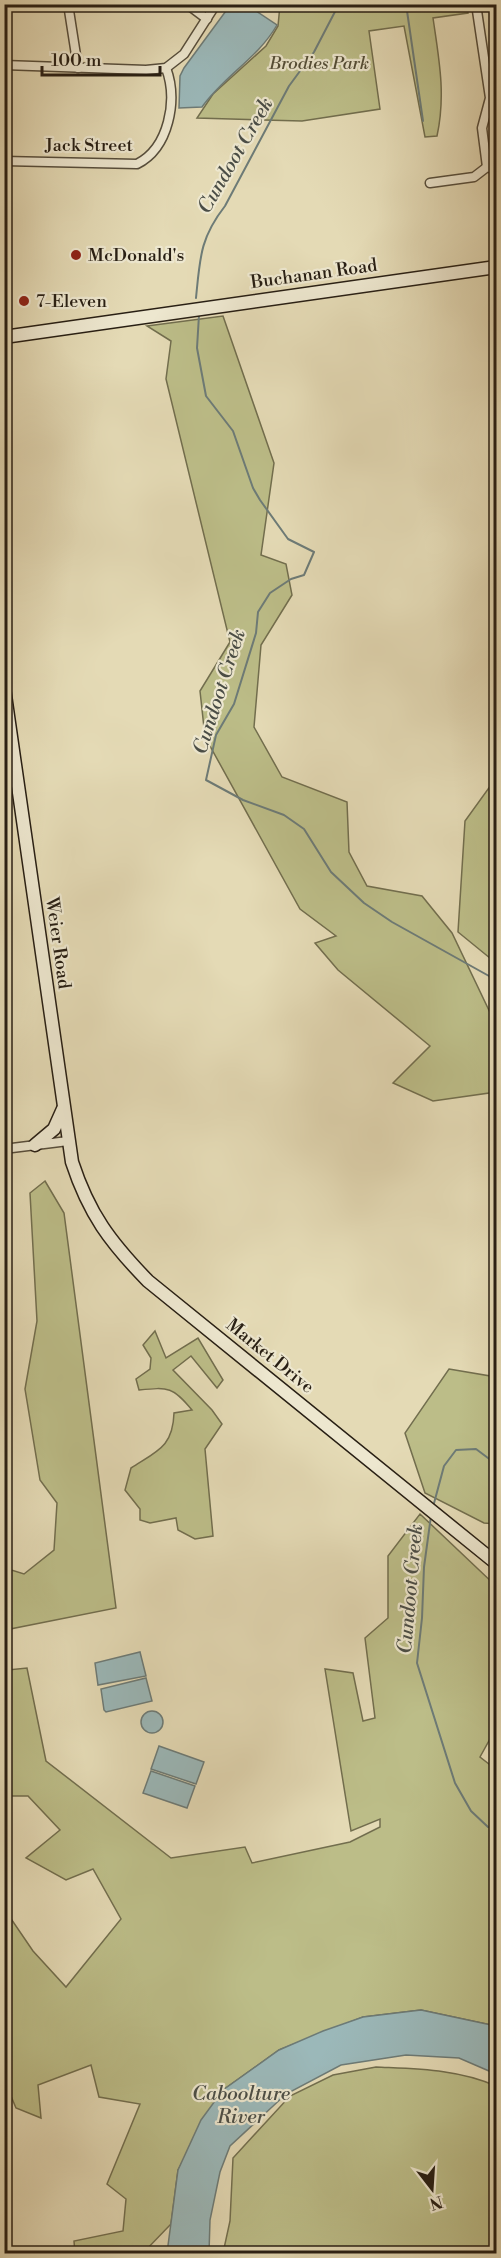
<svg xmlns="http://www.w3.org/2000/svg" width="501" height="2258" viewBox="0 0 501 2258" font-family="'Libre Bodoni',serif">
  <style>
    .green { fill: #bcbd88; stroke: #726e4e; stroke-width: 1.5 }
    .water { fill: #9bb8b9; stroke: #6d7b77; stroke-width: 1.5 }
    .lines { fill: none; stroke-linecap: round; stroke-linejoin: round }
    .stream { stroke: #6d7b77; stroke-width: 2 }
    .street-casing { stroke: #574e3c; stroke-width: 11 }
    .secondary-casing { stroke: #281f14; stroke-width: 15 }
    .street { stroke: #ede7cf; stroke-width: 8 }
    .secondary { stroke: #ede7cf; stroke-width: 12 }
    .poi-dot { fill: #8f2418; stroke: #ede7cf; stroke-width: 2 }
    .labels { text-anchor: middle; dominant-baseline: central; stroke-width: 4.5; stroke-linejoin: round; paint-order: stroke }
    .park-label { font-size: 18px; font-style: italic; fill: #544e37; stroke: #ede7cf }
    .street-label { font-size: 18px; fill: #281f14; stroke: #ede7cf }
    .poi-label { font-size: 18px; fill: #281f14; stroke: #ede7cf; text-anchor: start }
    .water-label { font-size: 20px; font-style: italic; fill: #4a4d46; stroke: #ede7cf }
  </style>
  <rect width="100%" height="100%" fill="#e4dab5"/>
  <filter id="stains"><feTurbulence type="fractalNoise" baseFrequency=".00333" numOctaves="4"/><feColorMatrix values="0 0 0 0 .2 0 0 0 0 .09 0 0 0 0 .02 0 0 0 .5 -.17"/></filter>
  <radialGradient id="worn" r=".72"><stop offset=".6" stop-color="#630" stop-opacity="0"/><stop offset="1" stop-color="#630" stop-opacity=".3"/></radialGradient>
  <g class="green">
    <path d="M280,5H467L468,13L433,18C439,59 446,95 437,136L425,137L404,26L369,31L380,109L302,121L197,118L213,94L266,46L278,26Z"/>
    <path d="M223,316L274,463L261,555L286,564L292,595L261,645L254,727L282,777L347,802L349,852L367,886L422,896L452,933L496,1025V1092L433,1101L393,1083L430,1046L338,970L315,943L336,936L300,909L205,737L200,691L230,642L166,379L171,341L147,326Z"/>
    <path d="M496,778V963L458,932L465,821Z"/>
    <path d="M45,1181L64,1213L116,1608L5,1630V1568L24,1574L54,1550L57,1503L40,1480L25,1389L37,1321L30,1193Z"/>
    <path d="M155,1331L166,1358L198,1338L223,1380L217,1388L191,1356L173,1370L212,1410L222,1424L205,1449L213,1536L195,1539L178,1530L176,1518L150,1523L140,1520V1509L125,1490L131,1468C157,1451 173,1447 174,1413L192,1410C173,1387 169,1387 139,1390L136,1379L150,1369L151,1358L143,1345Z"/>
    <path d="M449,1369L496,1377V1524L484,1523L425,1493L405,1433Z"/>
    <path d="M420,1514L496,1586V1728L480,1757L489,1764L496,1756V2026L421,2010L363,2017L279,2050L223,2090L178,2170L171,2224L143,2253H75L74,2241L123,2231L126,2199L107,2184L140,2104L99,2097L91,2065L38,2085L41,2118L16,2108L5,2082L4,1903L5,1910L33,1951L66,1987L121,1919L93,1869L66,1880L26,1858L60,1830L28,1796H5V1648L8,1670L27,1668L46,1761L171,1858L245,1847L252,1863L350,1842L380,1827V1819L351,1831L325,1669L353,1673L363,1721L375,1718L365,1638L388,1618V1556Z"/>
    <path d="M376,2067C417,2069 458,2069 496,2086V2253H223L230,2221L233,2158L290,2096L333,2075Z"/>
  </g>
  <g class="water">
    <path d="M231,4L247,5L277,25C258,58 224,76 202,107L179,108L180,76L184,68Z"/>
    <path d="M140,1652L146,1676L98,1685L95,1663Z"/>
    <path d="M146,1678L152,1701L106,1712L104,1710L101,1689Z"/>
    <circle cx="152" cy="1722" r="11"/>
    <path d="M159,1746L204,1762L196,1784L151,1769Z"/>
    <path d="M151,1771L195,1786L187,1808L143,1793Z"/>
    <path d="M421,2010L496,2026V2074L459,2058L406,2055L341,2065L286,2094L230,2146L220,2172L210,2220L209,2253H167L178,2170L201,2120L223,2090L279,2050L323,2031L363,2017Z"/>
  </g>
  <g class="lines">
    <g class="stream">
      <path d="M406,4L423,121"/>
      <path d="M196,298C200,258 200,238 225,206L289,86L314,52L339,4"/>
      <path d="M199,315L197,348L206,396L233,431L253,488L260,500L288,539L314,552L304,575L291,579L270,593L258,612L256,633L234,704L216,735L206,780L243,800L284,815L304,829L331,872L364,903L392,922L489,976L496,986"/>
      <path d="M433,1507L444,1466L456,1450L476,1449L496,1464"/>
      <path d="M431,1516L424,1567L422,1618L417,1663L455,1783L471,1811L488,1827L496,1828"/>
    </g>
    <g class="street-casing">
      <g id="street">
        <path d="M68,4L78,68"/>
        <path d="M187,4L207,19"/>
        <path d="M476,4L490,98L482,128L487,167"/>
        <path d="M4,65L146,70L166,68L184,54L216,4"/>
        <path d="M4,161L137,164C169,148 178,100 166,68"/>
        <path d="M430,183L474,177L487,167L496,170"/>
        <path d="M4,1149L68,1141"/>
      </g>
    </g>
    <g class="secondary-casing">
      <g id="secondary">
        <path d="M4,337L496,267"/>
        <path d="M4,688L72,1162C89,1214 110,1242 148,1281L496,1563"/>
        <path d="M35,1145L54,1129L63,1109"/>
      </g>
    </g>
    <use href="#street" class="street"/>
    <use href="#secondary" class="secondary"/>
  </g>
  <g class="poi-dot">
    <circle cx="76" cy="255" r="6"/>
    <circle cx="24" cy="301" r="6"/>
  </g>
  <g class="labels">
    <g class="park-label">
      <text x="319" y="63">Brodies Park</text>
    </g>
    <g class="street-label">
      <text x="89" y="145">Jack Street</text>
      <text transform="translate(314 274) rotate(-8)">Buchanan Road</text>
      <text transform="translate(58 943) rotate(82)">Weier Road</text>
      <text transform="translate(270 1356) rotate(39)">Market Drive</text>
    </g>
    <g class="poi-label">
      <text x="88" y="255">McDonald's</text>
      <text x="36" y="301">7-Eleven</text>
    </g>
    <g class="water-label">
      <text transform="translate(236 156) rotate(-60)">Cundoot Creek</text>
      <text transform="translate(220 692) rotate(-72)">Cundoot Creek</text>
      <text transform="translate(411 1589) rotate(-85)">Cundoot Creek</text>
      <text x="241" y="2094">Caboolture<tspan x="241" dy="23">River</tspan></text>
    </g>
  </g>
  <rect width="501" height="2258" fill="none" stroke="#e4dab5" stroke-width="24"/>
  <rect x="6" y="6" width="489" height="2246" fill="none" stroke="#281f14" stroke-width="3"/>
  <rect x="12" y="12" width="477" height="2234" fill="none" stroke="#281f14" stroke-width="1.5"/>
  <g transform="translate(432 2189) rotate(163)" stroke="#ede7cf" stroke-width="4.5" paint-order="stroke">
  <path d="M0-4.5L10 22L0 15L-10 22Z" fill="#281f14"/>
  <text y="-9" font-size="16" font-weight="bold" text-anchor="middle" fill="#281f14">N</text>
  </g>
  <path d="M42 66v9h118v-9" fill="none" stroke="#281f14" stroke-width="3"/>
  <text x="51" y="66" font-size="18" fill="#281f14" stroke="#ede7cf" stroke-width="4.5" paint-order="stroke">100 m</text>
  <rect width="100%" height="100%" filter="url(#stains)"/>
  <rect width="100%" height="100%" fill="url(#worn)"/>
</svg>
